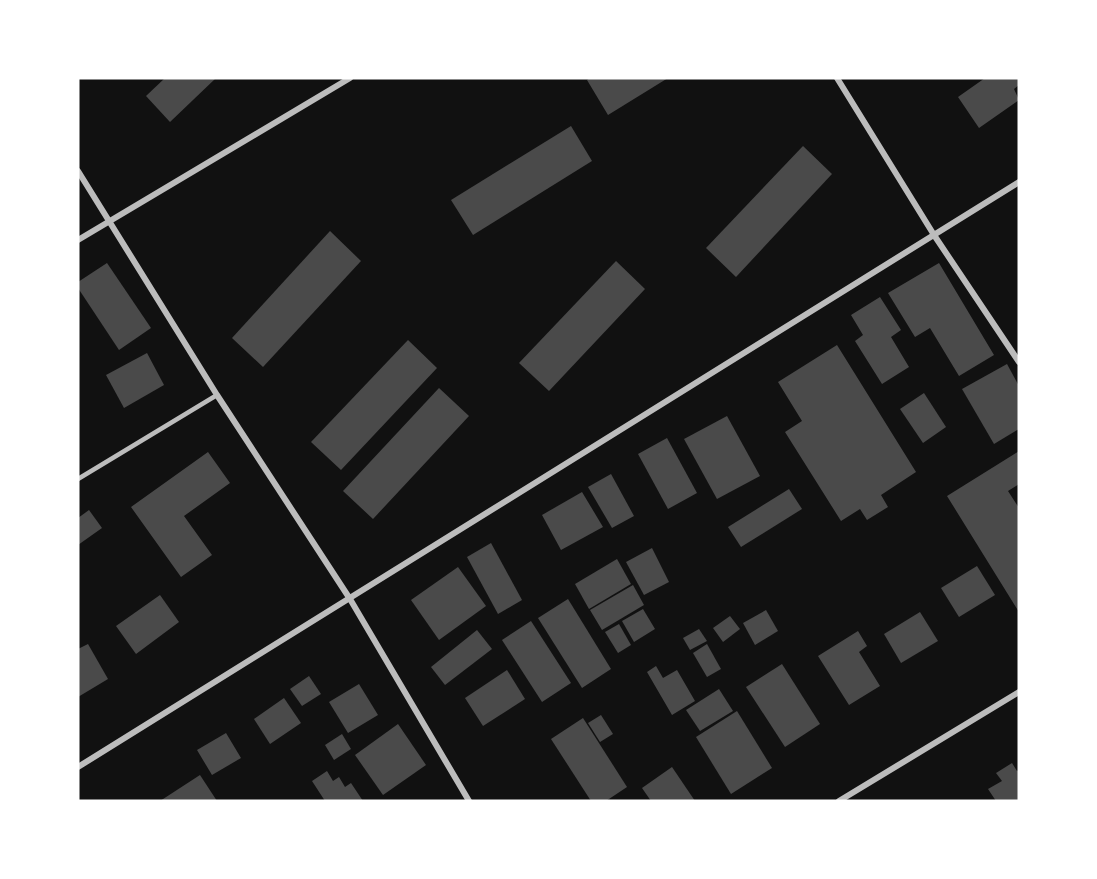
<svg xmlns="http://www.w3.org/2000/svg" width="1097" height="879" viewBox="0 0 1097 879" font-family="'Roboto Condensed',sans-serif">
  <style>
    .building { fill: #4a4a4a }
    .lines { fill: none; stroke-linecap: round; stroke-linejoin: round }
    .service { stroke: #bcbcbc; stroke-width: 4.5 }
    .minor { stroke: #bcbcbc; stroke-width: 6 }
  </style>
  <rect width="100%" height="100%" fill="#111"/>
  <g class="building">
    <path d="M165,78H216L170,122L146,96Z"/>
    <path d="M590,78H668L608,115L587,80Z"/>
    <path d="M985,78H1019V85L1014,89L1019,100L979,128L958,97Z"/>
    <path d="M571,126L592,161L473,235L451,200Z"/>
    <path d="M803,146L832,174L736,277L706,248Z"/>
    <path d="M330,231L361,261L263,367L232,338Z"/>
    <path d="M616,261L645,289L549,391L519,363Z"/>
    <path d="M107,263L151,328L119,350L78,288V282Z"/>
    <path d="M939,263L994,355L959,376L930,328L915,337L888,293Z"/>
    <path d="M880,297L901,330L891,337L909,367L882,384L855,341L863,335L851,315Z"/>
    <path d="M408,340L437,368L341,470L311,442Z"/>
    <path d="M837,345L916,472L881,495L888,507L867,520L860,509L841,521L785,432L802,421L778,382Z"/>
    <path d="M147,353L164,385L124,408L106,375Z"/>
    <path d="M1007,364L1019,386V429L994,444L962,389Z"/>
    <path d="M439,388L469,416L373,519L343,491Z"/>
    <path d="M924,393L946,427L923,443L900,409Z"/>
    <path d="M727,416L760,476L717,499L684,439Z"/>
    <path d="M667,438L697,493L668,509L638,454Z"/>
    <path d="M1019,451V484L1008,491L1019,508V612L947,496Z"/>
    <path d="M208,452L230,483L184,516L212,555L181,577L131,507Z"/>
    <path d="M611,474L634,516L612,528L588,487Z"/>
    <path d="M789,489L802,509L741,547L728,527Z"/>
    <path d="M582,492L603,527L561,550L542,515Z"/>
    <path d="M89,510L102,528L78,545V518Z"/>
    <path d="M491,543L522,600L498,614L467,557Z"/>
    <path d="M652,548L669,582L644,595L626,562Z"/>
    <path d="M617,559L631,584L589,609L575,584Z"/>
    <path d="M977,566L995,595L959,617L941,588Z"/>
    <path d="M458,567L486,606L439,640L411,600Z"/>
    <path d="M633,585L644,605L602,630L590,610Z"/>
    <path d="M160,595L179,622L136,654L116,626Z"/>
    <path d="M568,599L611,669L582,688L538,618Z"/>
    <path d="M643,609L655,629L634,642L622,621Z"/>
    <path d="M766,610L778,631L755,645L743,623Z"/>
    <path d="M920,612L938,641L901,663L884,634Z"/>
    <path d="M730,616L740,629L723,642L713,628Z"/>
    <path d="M531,621L571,683L542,702L502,640Z"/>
    <path d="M619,624L631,645L618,653L605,632Z"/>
    <path d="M699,629L707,641L690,650L683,638Z"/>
    <path d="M477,630L492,649L445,685L431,667Z"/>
    <path d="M858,631L867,646L859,652L880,686L849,705L818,656Z"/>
    <path d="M88,644L108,679L78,697V649Z"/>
    <path d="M707,644L721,669L707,677L693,653Z"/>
    <path d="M782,664L820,724L785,747L746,687Z"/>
    <path d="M656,666L663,678L677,670L695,701L672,715L647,672Z"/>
    <path d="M507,670L525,699L483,726L465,698Z"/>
    <path d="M309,676L321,694L302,706L290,689Z"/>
    <path d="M359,684L378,715L348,733L329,702Z"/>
    <path d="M719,689L733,711L700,731L686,710Z"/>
    <path d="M284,698L301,723L270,744L254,719Z"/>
    <path d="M737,711L772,768L731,794L696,737Z"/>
    <path d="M601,715L613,734L600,742L588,723Z"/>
    <path d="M583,718L627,787L606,801H591L551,739Z"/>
    <path d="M398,724L426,765L383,795L355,755Z"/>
    <path d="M226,733L241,758L212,775L197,750Z"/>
    <path d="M342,734L351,749L334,760L325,745Z"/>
    <path d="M1012,763L1017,771L1019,770V801H996L988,789L1002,781L996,773Z"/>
    <path d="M672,767L695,801H651L642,788Z"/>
    <path d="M327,771L333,781L339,777L345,787L351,783L363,801H325L312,781Z"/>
    <path d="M200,775L217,801H160Z"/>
  </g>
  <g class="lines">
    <path class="service" d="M78,479L217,395"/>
    <g class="minor">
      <path d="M837,78L934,235L1019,362"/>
      <path d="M78,171L217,395L350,599L469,801"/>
      <path d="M78,240L350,78"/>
      <path d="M78,767L1019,182"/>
      <path d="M839,801L1019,692"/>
    </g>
  </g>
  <rect width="1097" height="879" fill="none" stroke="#ffffff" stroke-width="159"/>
</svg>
